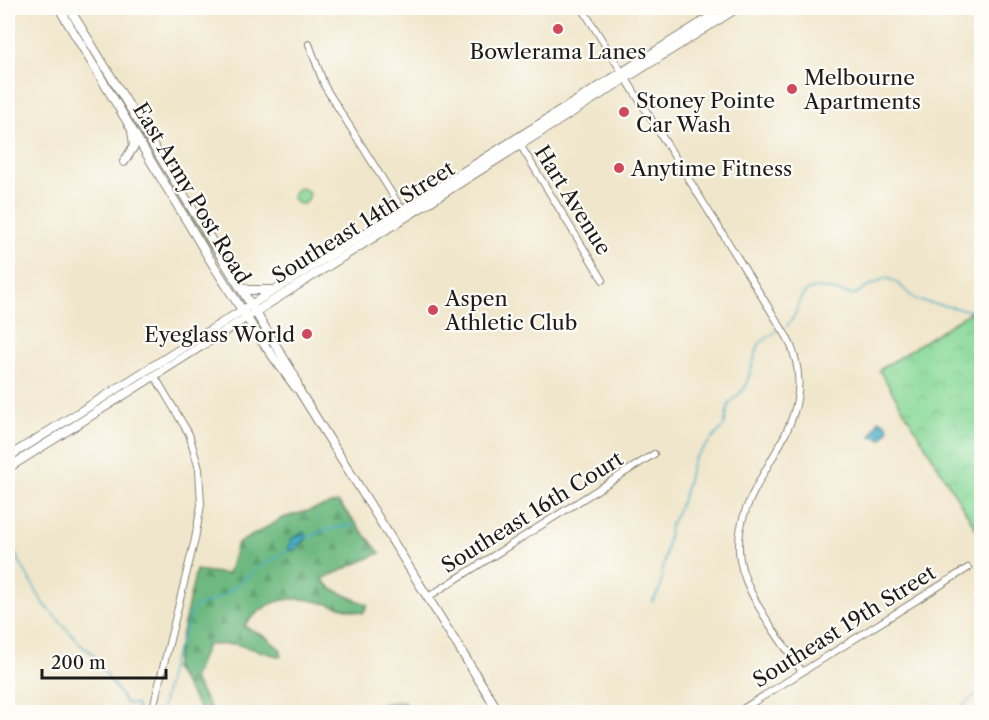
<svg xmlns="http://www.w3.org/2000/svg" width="989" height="720" viewBox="0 0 989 720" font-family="'Libre Caslon Text',serif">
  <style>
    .grass { fill: url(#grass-tufts); stroke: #527a5a; stroke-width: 1.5 }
    .forest { fill: url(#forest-firs); stroke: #456a4e; stroke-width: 1.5 }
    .park { fill: url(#park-crowns); stroke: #527a5a; stroke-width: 1.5 }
    .water { fill: url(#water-rules); stroke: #326672; stroke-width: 1.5 }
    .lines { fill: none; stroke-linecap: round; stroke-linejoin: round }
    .stream { stroke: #49b0c8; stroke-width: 1.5 }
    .minor-casing { stroke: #868174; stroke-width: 8 }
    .major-casing { stroke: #868174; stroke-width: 10 }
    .minor { stroke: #fff; stroke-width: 6 }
    .major { stroke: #fff; stroke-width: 8 }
    .poi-dot { fill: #d1495b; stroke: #fdfcf7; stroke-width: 2 }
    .labels { text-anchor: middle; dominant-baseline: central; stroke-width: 4.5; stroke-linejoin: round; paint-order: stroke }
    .poi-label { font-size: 21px; fill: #1c1c1c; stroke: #fdfcf7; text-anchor: start }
    .street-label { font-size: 21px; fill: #1c1c1c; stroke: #fdfcf7 }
  </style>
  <defs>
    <pattern id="grass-tufts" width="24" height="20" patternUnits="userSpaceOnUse" patternTransform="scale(1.5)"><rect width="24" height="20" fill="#89d999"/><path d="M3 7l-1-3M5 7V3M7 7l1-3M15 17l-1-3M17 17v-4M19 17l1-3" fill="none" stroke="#76ba83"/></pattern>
    <pattern id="forest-firs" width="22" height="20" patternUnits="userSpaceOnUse" patternTransform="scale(1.5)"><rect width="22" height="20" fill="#6eb981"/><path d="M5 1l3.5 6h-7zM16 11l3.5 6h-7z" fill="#5f9e6f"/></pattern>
    <pattern id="park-crowns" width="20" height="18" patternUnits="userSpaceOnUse" patternTransform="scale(1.5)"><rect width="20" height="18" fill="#89d999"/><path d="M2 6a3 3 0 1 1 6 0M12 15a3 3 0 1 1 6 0" fill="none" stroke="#76ba83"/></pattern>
    <pattern id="water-rules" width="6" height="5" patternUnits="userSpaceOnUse" patternTransform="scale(1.5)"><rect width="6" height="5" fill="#49b0c8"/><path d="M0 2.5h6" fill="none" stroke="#3c8ea2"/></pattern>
  </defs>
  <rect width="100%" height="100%" fill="#fdfcf7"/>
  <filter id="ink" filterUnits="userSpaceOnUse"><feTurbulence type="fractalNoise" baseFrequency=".0167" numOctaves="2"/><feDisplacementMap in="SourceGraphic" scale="12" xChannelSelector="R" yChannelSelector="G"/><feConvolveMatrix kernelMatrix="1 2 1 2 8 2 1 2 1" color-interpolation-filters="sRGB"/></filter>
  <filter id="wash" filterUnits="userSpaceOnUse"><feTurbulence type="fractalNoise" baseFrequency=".008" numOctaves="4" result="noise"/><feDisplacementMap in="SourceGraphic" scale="24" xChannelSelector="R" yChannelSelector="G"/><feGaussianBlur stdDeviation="1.35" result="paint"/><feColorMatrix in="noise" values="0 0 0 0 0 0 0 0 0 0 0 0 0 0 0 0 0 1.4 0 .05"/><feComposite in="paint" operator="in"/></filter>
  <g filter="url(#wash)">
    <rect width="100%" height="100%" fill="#f0e6cb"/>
    <g class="grass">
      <path d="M173,187L219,258L192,224Z"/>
      <circle cx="301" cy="196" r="8"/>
    </g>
    <g class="forest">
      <path d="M338,502L380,553L322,579L332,589L368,605L363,613C315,602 280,582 244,626L267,638L281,650V657L235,644L207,645L193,679L213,712H202L174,668L196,570L228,574L237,544L283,518Z"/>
      <path d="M404,701L408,712H369L383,704Z"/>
    </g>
    <path class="park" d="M981,305V537L879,370Z"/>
    <g class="water">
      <path d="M879,420L886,423L889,429L882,439L871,436Z"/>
      <path d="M304,532L307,538L295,550H288L290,540Z"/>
    </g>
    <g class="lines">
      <g class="stream">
        <path d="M787,326C795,317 796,312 800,300C808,278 838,293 853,295L885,278C902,281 905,295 920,301L982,313"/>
        <path d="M307,538L324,530L355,525"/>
        <path d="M8,548L15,553L43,603L83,647L91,652L126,703L137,705V712"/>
        <path d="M652,602L660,589L670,526L683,499L693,460L724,426L729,404L745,388L759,344L778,330"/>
        <path d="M161,712L172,662L195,606C218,604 241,581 259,567C268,561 279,557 288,550"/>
        <path d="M955,712L982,689"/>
      </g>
    </g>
  </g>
  <g filter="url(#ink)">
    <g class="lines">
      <g class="minor-casing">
        <g id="minor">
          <path d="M582,8L787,337C833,428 727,478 740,560C746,597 782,641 802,672"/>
          <path d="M309,44L325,87L404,213"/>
          <path d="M519,143L603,280"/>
          <path d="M428,597L654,454"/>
          <path d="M152,712L195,539L201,505L199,469L189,434L154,375"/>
          <path d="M738,712L968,568"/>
        </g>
      </g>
      <g class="major-casing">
        <g id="major">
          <path d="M59,8L209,258L261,340L296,388"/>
          <path d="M69,8L294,375L300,392L499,712"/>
          <path d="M124,162L134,146L132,130"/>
          <path d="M239,285L248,290H270"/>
          <path d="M8,457L725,8"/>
          <path d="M8,468L737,8"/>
        </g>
      </g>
      <use href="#minor" class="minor"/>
      <use href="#major" class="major"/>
    </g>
  </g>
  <g class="poi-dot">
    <circle cx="558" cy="29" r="6"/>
    <circle cx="792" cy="89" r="6"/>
    <circle cx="624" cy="112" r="6"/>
    <circle cx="619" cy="168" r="6"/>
    <circle cx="433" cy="310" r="6"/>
    <circle cx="307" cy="334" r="6"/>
  </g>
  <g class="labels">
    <g class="poi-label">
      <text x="558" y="51" text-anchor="middle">Bowlerama Lanes</text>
      <text x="804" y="77">Melbourne<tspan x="804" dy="24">Apartments</tspan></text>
      <text x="636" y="100">Stoney Pointe<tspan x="636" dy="24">Car Wash</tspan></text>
      <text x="631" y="168">Anytime Fitness</text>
      <text x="445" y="298">Aspen<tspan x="445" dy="24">Athletic Club</tspan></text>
      <text x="295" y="334" text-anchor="end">Eyeglass World</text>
    </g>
    <g class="street-label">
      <text transform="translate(192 193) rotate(59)">East Army Post Road</text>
      <text transform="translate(573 200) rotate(58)">Hart Avenue</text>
      <text transform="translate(363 222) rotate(-32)">Southeast 14th Street</text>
      <text transform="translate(532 512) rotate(-32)">Southeast 16th Court</text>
      <text transform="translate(844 626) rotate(-32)">Southeast 19th Street</text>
    </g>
  </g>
  <rect width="989" height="720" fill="none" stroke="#fdfcf7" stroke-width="30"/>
  <path d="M42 669v9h124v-9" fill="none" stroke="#1c1c1c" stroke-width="3"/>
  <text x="51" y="669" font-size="18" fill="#1c1c1c" stroke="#fdfcf7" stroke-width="4.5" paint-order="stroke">200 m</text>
</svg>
